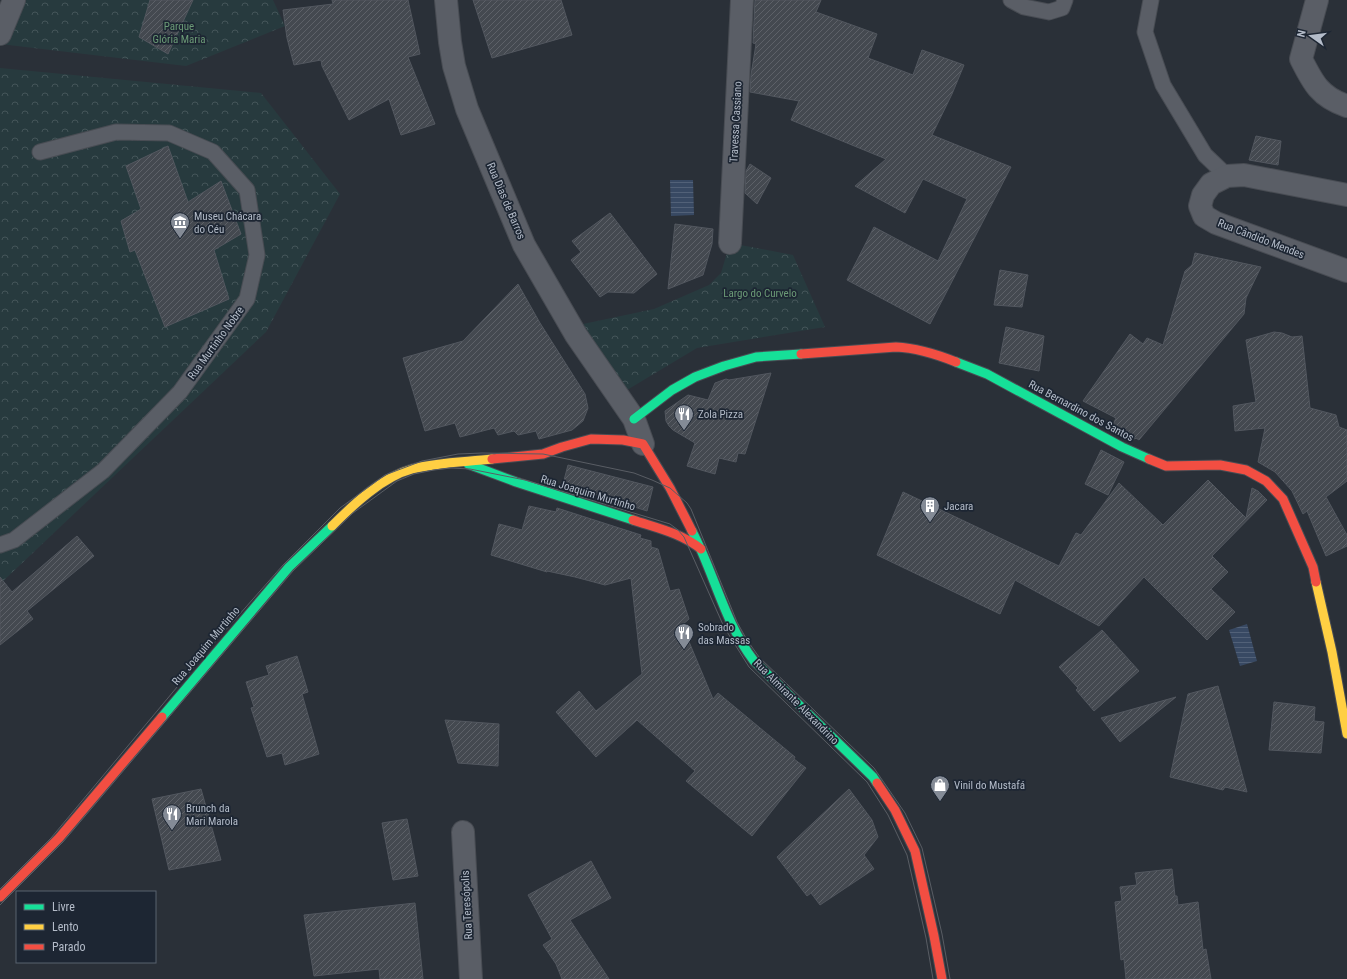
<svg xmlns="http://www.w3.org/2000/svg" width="1347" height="979" viewBox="0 0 1347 979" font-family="'Roboto Condensed',sans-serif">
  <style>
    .forest { fill: url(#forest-crowns) }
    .water { fill: url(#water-rules) }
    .building { fill: url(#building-hatch); stroke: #52575f }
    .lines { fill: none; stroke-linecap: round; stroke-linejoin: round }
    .lane-casing { stroke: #484c53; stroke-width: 17 }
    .street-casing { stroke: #484c53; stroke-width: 24 }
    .fast-casing { stroke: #484c53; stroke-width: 11 }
    .slow-casing { stroke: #484c53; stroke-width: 11 }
    .jam-casing { stroke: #484c53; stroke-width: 11 }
    .lane { stroke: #5a5e66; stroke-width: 15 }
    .street { stroke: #5a5e66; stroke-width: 22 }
    .fast { stroke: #16e098; stroke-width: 9 }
    .slow { stroke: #ffcf43; stroke-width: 9 }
    .jam { stroke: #f24e42; stroke-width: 9 }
    .tram { stroke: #595d64; stroke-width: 1 }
    .labels { text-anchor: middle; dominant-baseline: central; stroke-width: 3.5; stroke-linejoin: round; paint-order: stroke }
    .park-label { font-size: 11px; fill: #6b9a76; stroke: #1d2633 }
    .street-label { font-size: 11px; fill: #b4bcc9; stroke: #1d2633 }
    .poi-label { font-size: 11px; fill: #b4bcc9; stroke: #1d2633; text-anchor: start }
  </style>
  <defs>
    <pattern id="forest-crowns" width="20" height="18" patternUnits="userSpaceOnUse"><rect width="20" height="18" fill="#273a3e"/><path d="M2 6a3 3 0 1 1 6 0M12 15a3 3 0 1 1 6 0" fill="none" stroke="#445559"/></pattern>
    <pattern id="water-rules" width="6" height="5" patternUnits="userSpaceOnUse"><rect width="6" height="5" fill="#384963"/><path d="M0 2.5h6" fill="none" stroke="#526178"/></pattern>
    <pattern id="building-hatch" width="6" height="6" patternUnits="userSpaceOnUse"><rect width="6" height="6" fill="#444950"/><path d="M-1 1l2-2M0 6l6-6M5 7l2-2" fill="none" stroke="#5d6168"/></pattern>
  </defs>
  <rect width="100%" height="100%" fill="#2a3038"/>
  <g class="forest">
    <path d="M18,0H273L285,26L186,66L0,44Z"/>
    <path d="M0,68L261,93L340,194L266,332L0,584Z"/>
    <path d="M730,243L793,255L825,327L697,348L622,393L583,324L654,309L709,285L721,273Z"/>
  </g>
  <g class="water">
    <path d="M670,180H693L694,215L671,216Z"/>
    <path d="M1247,624L1257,661L1240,666L1229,630Z"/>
  </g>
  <g class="building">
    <path d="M150,0H193L168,54L139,37Z"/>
    <path d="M332,0H408L420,54L408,57L435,124L401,135L389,99L349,120L322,66L321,60L294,65L287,38L283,10L333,4Z"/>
    <path d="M473,0H561L572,35L492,58Z"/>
    <path d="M755,0H821L816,12L877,34L868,58L913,75L922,50L964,65L952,94L932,135L1011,167L930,324L847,280L874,227L938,261L967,199L923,179L905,213L855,186L886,159L791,120L799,101L750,92L751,75L756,44L753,43Z"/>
    <path d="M1256,136L1281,141L1278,165L1249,160Z"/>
    <path d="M168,146L188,202L221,181L241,234L214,250L229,299L165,327L135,250L130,252L121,221L141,209L126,166Z"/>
    <path d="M750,164L771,178L757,204L745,193L746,171Z"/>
    <path d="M610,213L657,274L634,293L608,292L600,297L571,260L581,252L572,241Z"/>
    <path d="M675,224L713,229L712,244L703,275L668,289Z"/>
    <path d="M1195,253L1261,267L1246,298L1244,314L1139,440L1136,438L1135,439L1112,427L1116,418L1083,401L1130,334L1143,344L1147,338L1163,345L1185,271L1192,265Z"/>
    <path d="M1000,270L1028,275L1022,307L994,305Z"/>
    <path d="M518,284L540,323L585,394L588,408L583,421L572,430L539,439L536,431L518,435L514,431L498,435L494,428L460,437L455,423L425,431L403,358L463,341Z"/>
    <path d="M1006,327L1044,336L1039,371L999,363Z"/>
    <path d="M1274,332L1282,333L1292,337L1302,336L1310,408L1336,415L1339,427L1347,430V481L1326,497L1347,535V546L1326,556L1307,511L1303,514L1292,491L1275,472L1258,462L1265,428L1235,431L1233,406L1256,402L1246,340Z"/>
    <path d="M771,373L745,454L738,453L736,462L719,458L715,474L687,466L695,443L673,430L669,426L666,421L665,411L688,395L708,400L715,383L726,379L729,380Z"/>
    <path d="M1101,450L1124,462L1108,495L1085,484Z"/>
    <path d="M568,465L653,487L647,511L563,484Z"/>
    <path d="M1208,480L1246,518L1252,488L1258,491L1267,500L1212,556L1228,572L1211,589L1235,612L1207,640L1144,577L1099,626L1015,580L1000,614L877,555L903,492L1059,566L1076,533L1081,535L1119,483L1163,525Z"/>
    <path d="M529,506L556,512L557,508L641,535L640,538L651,541V547L658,549L670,591L679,589L689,619L682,625L713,699L718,693L795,757L794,759L806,768L752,836L686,781L695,771L637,720L596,757L556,712L579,691L596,711L642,674L631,578L605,585L575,577L547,571V572L491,555L499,524L522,530Z"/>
    <path d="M77,536L94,556L27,611L33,619L0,645V577L12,592Z"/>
    <path d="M1102,630L1139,671L1094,711L1076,690L1078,688L1059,667Z"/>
    <path d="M297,656L308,692L302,694L319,754L285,765L282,753L267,757L251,708L254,707L246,682L269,675L266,666Z"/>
    <path d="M1218,686L1247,792L1225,787L1223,790L1170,777L1188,694Z"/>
    <path d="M1176,697L1120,742L1101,718Z"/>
    <path d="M1274,702L1315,707L1314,721L1324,722L1321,753L1269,750Z"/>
    <path d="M445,720L499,724L498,766L458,763Z"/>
    <path d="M201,789L221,860L169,870L152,799Z"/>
    <path d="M849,789L872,820L878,837L864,855L874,869L820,905L811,893L807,896L777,857Z"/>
    <path d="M407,819L418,876L393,880L382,823Z"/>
    <path d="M591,861L611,898L570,920L609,979H562L556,964L543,945L552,939L528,895Z"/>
    <path d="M1172,869L1175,896H1177L1178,905L1198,902L1203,950L1206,949L1211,979H1126L1124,959L1121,960L1115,902L1122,901L1120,887L1137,885L1135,873Z"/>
    <path d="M415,903L423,979H380L379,969L314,976L304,915Z"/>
  </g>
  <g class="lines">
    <g class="lane-casing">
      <g id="lane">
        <path d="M1011,0L1024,7L1049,12L1062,8L1065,0"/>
        <path d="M1151,0L1145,32L1163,85L1205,155L1227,176"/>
        <path d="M0,545L14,540L103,471L180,392L247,299L257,255L247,190L213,152L169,133L116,132L40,152"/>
      </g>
    </g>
    <g class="street-casing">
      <g id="street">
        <path d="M446,0L450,42L454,66L467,109L524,245L576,335L634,419L643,444"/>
        <path d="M1317,0L1301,59C1313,83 1320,97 1347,106"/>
        <path d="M0,34L14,0"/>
        <path d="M1347,195L1244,175L1227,176L1211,184L1203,195L1200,206L1204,216L1216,223L1347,271"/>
        <path d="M730,243L742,0"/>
        <path d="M463,832L471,979"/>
      </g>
    </g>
    <g class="fast-casing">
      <g id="fast">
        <path d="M956,362L987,374L1122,447L1149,459"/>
        <path d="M634,419L672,390L695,377L724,366L756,357L801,354"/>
        <path d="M468,464L516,482L633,520"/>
        <path d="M692,531C715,575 724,622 754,661L873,777L877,783"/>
        <path d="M162,717L289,567L332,526"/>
      </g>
    </g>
    <g class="slow-casing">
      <g id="slow">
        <path d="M332,526C353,505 382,477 412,469C438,462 465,462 492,459"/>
        <path d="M1316,582L1332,652L1347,734"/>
      </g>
    </g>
    <g class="jam-casing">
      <g id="jam">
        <path d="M801,354L896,347C917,348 936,354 956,362"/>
        <path d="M492,459L543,454L562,447L591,439L623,440L643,444L670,488L692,531"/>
        <path d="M1149,459L1166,466L1220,465L1246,470L1266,481L1283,499L1313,567L1316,582"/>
        <path d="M633,520C657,528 681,533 701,549"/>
        <path d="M877,783L895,810L915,851L934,936L942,979"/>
        <path d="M0,897L59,838L162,717"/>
      </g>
    </g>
    <use href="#lane" class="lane"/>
    <use href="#street" class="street"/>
    <use href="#fast" class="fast"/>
    <use href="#slow" class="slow"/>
    <use href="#jam" class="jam"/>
    <g class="tram">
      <path d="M0,889L51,838L208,650L283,565L340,508L385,475L422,461L458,454L482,453L543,454L634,473L652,480L670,488L687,503L691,509L737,622L747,640L759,657L874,768L905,813L922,848L942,934L950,979"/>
      <path d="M0,905L63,842L293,571L353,513L397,481L414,474L434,470L451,468L470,469L525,480L670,524L678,530L684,537L724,627L749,667L867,782L888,815L907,855L926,938L933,979"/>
    </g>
  </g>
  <defs>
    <g id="museum-pin" transform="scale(1)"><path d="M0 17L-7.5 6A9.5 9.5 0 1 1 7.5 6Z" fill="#848b96" stroke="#1d2633"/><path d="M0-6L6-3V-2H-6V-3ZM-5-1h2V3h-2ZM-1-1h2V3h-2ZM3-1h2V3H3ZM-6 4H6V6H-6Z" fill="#fff"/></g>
    <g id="restaurant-pin" transform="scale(1)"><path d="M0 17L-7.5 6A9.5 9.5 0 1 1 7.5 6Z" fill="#848b96" stroke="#1d2633"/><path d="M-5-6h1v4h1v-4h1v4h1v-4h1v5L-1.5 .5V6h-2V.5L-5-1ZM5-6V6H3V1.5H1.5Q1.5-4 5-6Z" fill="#fff"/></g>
    <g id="building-pin" transform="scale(1)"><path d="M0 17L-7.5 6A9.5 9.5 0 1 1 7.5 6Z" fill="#848b96" stroke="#1d2633"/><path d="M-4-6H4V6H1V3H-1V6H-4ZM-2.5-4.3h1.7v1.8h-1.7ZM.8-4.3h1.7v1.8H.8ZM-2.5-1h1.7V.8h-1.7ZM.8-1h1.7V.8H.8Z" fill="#fff"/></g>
    <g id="shop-pin" transform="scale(1)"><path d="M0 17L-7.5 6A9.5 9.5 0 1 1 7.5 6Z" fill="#848b96" stroke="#1d2633"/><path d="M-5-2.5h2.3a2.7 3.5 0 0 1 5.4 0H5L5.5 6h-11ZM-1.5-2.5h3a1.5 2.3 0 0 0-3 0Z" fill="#fff"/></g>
  </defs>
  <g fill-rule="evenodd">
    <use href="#museum-pin" x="180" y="222"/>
    <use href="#restaurant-pin" x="684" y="414"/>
    <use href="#building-pin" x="930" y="506"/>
    <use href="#restaurant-pin" x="684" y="633"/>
    <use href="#shop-pin" x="940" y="785"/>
    <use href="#restaurant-pin" x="172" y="814"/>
  </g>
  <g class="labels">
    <g class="park-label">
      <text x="179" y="26">Parque<tspan x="179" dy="13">Glória Maria</tspan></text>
      <text x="760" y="293">Largo do Curvelo</text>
    </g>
    <g class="street-label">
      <text transform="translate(736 122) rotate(-87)">Travessa Cassiano</text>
      <text transform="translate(506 201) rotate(67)">Rua Dias de Barros</text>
      <text transform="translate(1261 239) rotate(21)">Rua Cândido Mendes</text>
      <text transform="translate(216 343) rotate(-54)">Rua Murtinho Nobre</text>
      <text transform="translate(1081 411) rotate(28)">Rua Bernardino dos Santos</text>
      <text transform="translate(588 493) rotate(17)">Rua Joaquim Murtinho</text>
      <text transform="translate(206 646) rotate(-50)">Rua Joaquim Murtinho</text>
      <text transform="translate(796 702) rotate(45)">Rua Almirante Alexandrino</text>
      <text transform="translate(467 905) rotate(-93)">Rua Teresópolis</text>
    </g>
    <g class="poi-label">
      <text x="194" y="216">Museu Chácara<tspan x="194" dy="13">do Céu</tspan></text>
      <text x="698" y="414">Zola Pizza</text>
      <text x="944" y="506">Jacara</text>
      <text x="698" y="627">Sobrado<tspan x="698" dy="13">das Massas</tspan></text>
      <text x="954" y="785">Vinil do Mustafá</text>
      <text x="186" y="808">Brunch da<tspan x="186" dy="13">Mari Marola</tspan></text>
    </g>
  </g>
  <rect x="16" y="891" width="140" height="72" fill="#1d2633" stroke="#59626f"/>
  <rect x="24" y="904" width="20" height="6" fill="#16e098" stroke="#59626f"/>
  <text x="52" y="911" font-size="12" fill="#b4bcc9">Livre</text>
  <rect x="24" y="924" width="20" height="6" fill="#ffcf43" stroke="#59626f"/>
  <text x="52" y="931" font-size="12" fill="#b4bcc9">Lento</text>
  <rect x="24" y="944" width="20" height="6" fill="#f24e42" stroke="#59626f"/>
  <text x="52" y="951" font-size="12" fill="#b4bcc9">Parado</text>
  <g transform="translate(1311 36) rotate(284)" stroke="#1d2633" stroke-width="3" paint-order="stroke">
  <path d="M0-3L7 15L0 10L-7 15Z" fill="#b4bcc9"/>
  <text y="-6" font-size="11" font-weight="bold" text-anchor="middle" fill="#b4bcc9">N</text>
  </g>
</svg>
